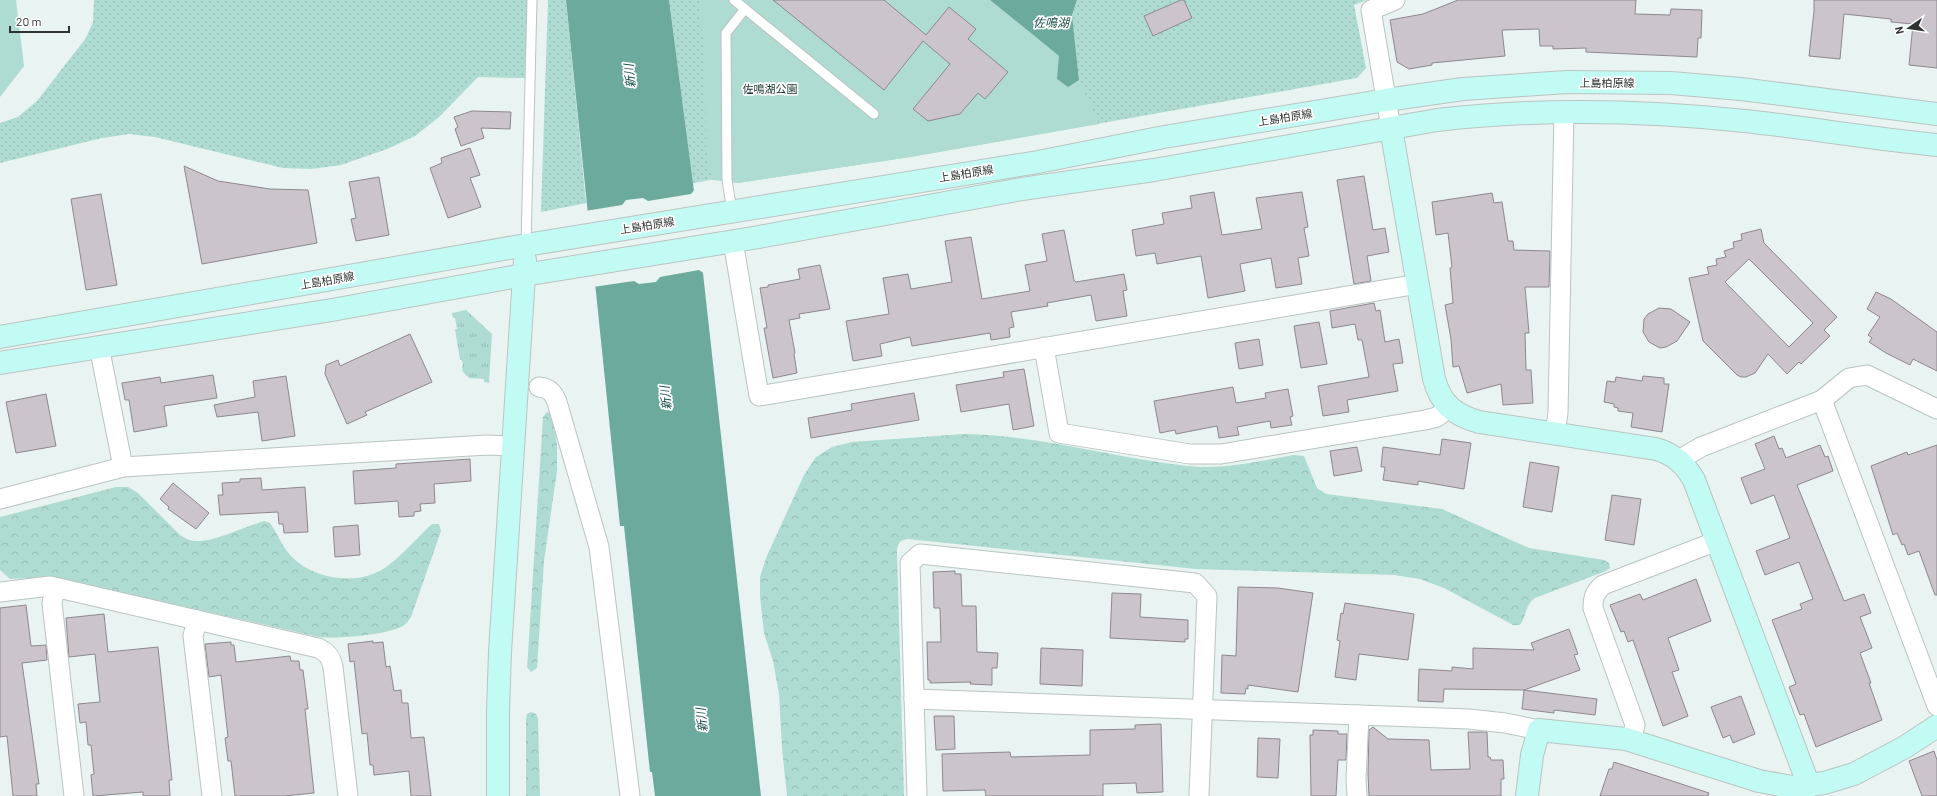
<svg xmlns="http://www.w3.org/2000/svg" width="1937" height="796" viewBox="0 0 1937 796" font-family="Barlow,'Noto Sans JP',sans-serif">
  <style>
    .grass { fill: url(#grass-tufts) }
    .forest { fill: url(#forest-crowns) }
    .park { fill: url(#park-dots) }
    .garden { fill: #aedcd2 }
    .water { fill: #6caa9d }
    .pier { fill: #e9f3f1 }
    .building { fill: #cbc4cb; stroke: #8e888e; fill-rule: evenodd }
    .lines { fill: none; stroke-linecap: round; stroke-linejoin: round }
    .lane-casing { stroke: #bac4c2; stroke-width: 11 }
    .street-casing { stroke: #bac4c2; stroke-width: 21 }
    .secondary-casing { stroke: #bac4c2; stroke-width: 24 }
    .lane { stroke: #fff; stroke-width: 9 }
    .street { stroke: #fff; stroke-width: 19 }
    .secondary { stroke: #c2fbf3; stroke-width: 22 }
    .labels { text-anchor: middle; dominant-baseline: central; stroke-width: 3.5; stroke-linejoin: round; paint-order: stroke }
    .street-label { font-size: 11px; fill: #2e3332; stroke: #fff }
    .park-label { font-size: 11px; fill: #14342e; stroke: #fff }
    .water-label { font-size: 12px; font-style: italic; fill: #174d44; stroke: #fff }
  </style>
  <defs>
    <pattern id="grass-tufts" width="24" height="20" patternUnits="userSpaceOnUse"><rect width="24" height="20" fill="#aedcd2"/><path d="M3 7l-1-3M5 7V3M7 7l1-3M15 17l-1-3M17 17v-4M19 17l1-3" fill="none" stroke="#96bdb5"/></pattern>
    <pattern id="forest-crowns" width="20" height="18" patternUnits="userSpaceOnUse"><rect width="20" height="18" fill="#aedcd2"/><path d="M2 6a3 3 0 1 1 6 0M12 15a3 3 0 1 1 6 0" fill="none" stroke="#96bdb5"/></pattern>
    <pattern id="park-dots" width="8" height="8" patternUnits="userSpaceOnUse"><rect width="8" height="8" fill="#aedcd2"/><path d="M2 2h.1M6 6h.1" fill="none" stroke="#96bdb5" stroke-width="1.8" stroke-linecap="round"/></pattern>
  </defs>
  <rect width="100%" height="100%" fill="#e9f3f1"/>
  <path class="grass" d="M466,310L492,334L489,383L484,382V379L469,378L463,372L462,367L463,366L462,360H460L455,329H457L455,318H453L452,313Z"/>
  <g class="forest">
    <path d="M547,412L550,413L552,417L557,444V471L544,561L537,668L531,672L527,667L528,654L543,417Z"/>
    <path d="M964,434C1040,435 1113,458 1188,466C1223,470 1259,461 1294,455L1304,456L1317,488L1326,494L1442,509L1529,548L1604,560L1609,563L1610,568L1606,571L1535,598C1525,605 1527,615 1520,625H1513L1444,588L1420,579L1394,575L1196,569L908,539C900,540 898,543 897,550L904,796H787L782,748L779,694L773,661L764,633L760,596V577L766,558L804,475L816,457L832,447L852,442Z"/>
    <path d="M116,487H128L138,493L179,534C184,538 189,541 196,541C212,542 242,528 258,523L264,521L270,523C278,534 282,547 292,557C313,579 356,586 383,569C398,560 418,537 432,524H439L441,531L411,617C409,620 406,624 403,626C386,635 339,639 319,637L62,579L51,577L10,579L0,570V517Z"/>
    <path d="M531,712L536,714L538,719L540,796H526V719L527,714Z"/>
  </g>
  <g class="park">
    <path d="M94,0H529L526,78L478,77L439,117L415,136L387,149L341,165L311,169L283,168L155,137L129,134L102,138L0,163V123L18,117L37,101L86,38L93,22Z"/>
    <path d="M548,0H566L586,203L541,212Z"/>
    <path d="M669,0H990L1079,80L1072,15L1077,0H1366L1354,5L1366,68L1357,78L910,157L738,183L716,179L693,183Z"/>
  </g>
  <g class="garden">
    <path d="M0,0H16L24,66L0,97Z"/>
    <path d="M699,0H990L1059,56L1068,87L1079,80L1099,124L910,157L738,183L713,180L706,151L705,58Z"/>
  </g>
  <g class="water">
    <path d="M566,0H669L693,183L761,796H655L652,772H650L624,526H620Z"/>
    <path d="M990,0H1077L1072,15L1079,80L1068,87L1057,79L1059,56Z"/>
  </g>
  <path class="pier" d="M695,189L705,274L699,270L660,277L656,282L639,284L634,281L593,287L585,211L622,205L626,200L643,198L648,201L691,194Z"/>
  <g class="building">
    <path d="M773,0H884L926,35L949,7L976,29L968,39L1008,72L985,99L978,93L960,114L928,121L913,109L950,64L923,41L884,90Z"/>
    <path d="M1181,0H1184L1192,18L1153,36L1144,16Z"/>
    <path d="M1458,0H1636L1635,14L1670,15L1671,9L1702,10L1701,38H1698L1697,57L1586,52V48L1553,49V46H1540L1539,29L1502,30L1505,56L1432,63V65L1409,69L1397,62L1390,20L1423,14Z"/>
    <path d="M1814,0H1937V68L1909,65L1913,24L1891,22V19L1844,14L1840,59L1809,56L1814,11Z"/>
    <path d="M472,111L511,112L510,129L481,128L484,138L461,146L455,129L458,127L454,117Z"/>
    <path d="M470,148L480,175L470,178L481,207L448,218L430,168L442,163L441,158Z"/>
    <path d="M184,166L218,181L270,189L308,190L317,243L202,264Z"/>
    <path d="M1364,176L1373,230L1385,228L1389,252L1367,256L1371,281L1354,284L1337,180Z"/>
    <path d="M379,177L389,235L356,241L351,219L356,218L349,182Z"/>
    <path d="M1214,192L1222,235L1262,229L1256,198L1302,192L1308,227L1304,228L1309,256L1298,258L1302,284L1276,288L1271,258L1240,264L1245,291L1208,298L1201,256L1157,264L1155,253L1136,256L1132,230L1164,224L1162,213L1192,208L1190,196Z"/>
    <path d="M1492,193L1494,203L1502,202L1508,241H1513L1514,250L1550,251L1549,287H1525L1529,333H1525L1526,370H1531L1533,403L1503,405L1501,384L1467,393L1459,366L1453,367L1451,339L1445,305L1453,303L1450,268L1452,267L1448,233L1436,235L1432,202Z"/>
    <path d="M101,194L117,285L86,290L71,199Z"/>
    <path d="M1761,229L1764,243L1837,317L1824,330L1830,336L1801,364L1799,362L1787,374L1768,354L1755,373L1746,377H1741L1737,375L1703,341L1689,278L1709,274L1707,267L1717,265L1716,259L1726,257L1724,251L1734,248L1733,242L1742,240L1741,234ZM1749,259L1813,323L1789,347L1725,282Z"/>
    <path d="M1064,230L1074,280L1076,282L1124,274L1127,290L1123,291L1127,316L1096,321L1091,295L1047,303L1048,306L1011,312L1014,327L1009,328L1010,337L991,340L990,333L912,346L910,337L880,344L882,356L853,361L846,321L889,314L883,278L908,274L911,289L952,282L945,241L971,237L982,299L1030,291L1025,265L1047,261L1042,234Z"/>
    <path d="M820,265L830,309L799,314L800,318L789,320L795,353L794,354L797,373L773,378L764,328H767L760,288L768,287V285L800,279L798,269Z"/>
    <path d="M1876,292L1891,299L1937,332V371L1913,359L1910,365L1886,353L1869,342L1872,338L1868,335L1880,317L1867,309Z"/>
    <path d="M1374,303L1376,311L1380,310L1385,342L1399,339L1403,363L1393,364L1398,391L1347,400L1349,412L1323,416L1318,386L1369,377L1362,340H1358L1355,324L1332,328L1330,311Z"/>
    <path d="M1659,308L1671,309L1690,322L1677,341L1666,347L1660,348L1649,342L1643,332L1644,319L1648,314Z"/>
    <path d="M1319,322L1327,364L1301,368L1294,326Z"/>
    <path d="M410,334L432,382L365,412L367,415L347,424L325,374L326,365L338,360L340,366Z"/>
    <path d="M1259,339L1263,365L1239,369L1235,343Z"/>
    <path d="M1024,369L1034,426L1013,430L1009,404L961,412L956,385L1004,377L1003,372Z"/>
    <path d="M213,375L217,398L164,406L167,426L134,432L129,400H125L122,383L160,377L161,383Z"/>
    <path d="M286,376L295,436L262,441L258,412L217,417L214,405L255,397L253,381Z"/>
    <path d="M1643,376L1664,378V384H1669L1662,432L1631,427L1633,413L1618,411V408L1614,407V404L1604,402L1607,381L1615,382L1616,377L1642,381Z"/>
    <path d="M1233,387L1236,403L1266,398L1265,393L1288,389L1293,416L1290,417L1292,425L1271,428L1270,421L1237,427L1239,435L1219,438L1217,426L1176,434L1175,430L1160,433L1154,401Z"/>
    <path d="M914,393L919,420L811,438L808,418L852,410L851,404Z"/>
    <path d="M46,394L56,446L16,453L6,402Z"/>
    <path d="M1774,436L1779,449L1782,448L1786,458L1820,445L1825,457L1828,456L1833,471L1797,485L1844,601L1864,594L1871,613L1860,617L1872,648L1860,653L1871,683H1869L1882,720L1816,747L1804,714L1800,715L1789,687L1796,684L1772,620L1802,609L1800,604L1813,599L1799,562L1765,575L1756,551L1790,538L1774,495L1751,504L1741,478L1765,469L1755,444Z"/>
    <path d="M1442,439L1471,443L1464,489L1418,481V485L1383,480L1385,467H1381L1383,447L1440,455Z"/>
    <path d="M1937,445V595H1935L1919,551L1908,555L1904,544L1902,545L1897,533L1893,535L1871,466L1907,452L1908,455Z"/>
    <path d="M1357,447L1362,471L1334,476L1330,451Z"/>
    <path d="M470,459L471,481L434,484L435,503L420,504L421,511L414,512V516L399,517L398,501L355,504L353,471L396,468V464Z"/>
    <path d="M1530,462L1559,467L1552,512L1523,507Z"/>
    <path d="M261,478L262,490L305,487L308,532L284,533L283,524H279L278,512L220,515L218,495H223L222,483L240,482V479Z"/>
    <path d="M173,483L209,513L196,529L168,509L169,507L160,499Z"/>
    <path d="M1612,495L1641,499L1634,545L1605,540Z"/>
    <path d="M358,525L360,555L335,557L333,527Z"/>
    <path d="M955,571V574H961L962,606H976L977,652L998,653L997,668H992V685L970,684L971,682L930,683V680H928L927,642H941L940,608H934L933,572Z"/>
    <path d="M1696,579L1711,621L1668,638L1679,670L1672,672L1688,716L1663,726L1633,640L1628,642L1624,631L1621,632L1610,605L1640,594L1643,600Z"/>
    <path d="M1238,587L1278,588L1313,593L1298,692L1248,685V689L1246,688L1245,694L1221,693L1222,655L1236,656Z"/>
    <path d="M1112,593L1141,594L1140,617L1188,620V639H1185V642L1110,638Z"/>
    <path d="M1345,603L1414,614L1408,660L1359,654L1356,680L1335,677L1340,641L1337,640L1341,613L1343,614Z"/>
    <path d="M26,605L31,646L46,645L47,660L22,663L39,784H36L37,796H13L7,736L0,737V608Z"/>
    <path d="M104,614L108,652L158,647L172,780H169L170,796H143V792L93,796L91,775L94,774L91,745H88L86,722L80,723L78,704L100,702L95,654L69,657L66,618Z"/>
    <path d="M1569,629L1578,654L1574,655L1580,670L1524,690L1597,699L1595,715L1554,710V713L1522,709L1524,690L1444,689L1443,702L1418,701L1419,669L1452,671V667L1473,669V648L1534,650L1531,643Z"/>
    <path d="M373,641V643L383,642L386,667L390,666L394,691L401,690L402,703H408L411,738L424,737L431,796H411L409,771L374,775L373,765H370L367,733L362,734L354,661L350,662L348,644Z"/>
    <path d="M231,642V645H234L236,662L290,656L291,661H299L300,670H303L308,709H305L314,793L284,796H235L231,761H228L225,738L228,737L221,675L209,677L205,644Z"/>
    <path d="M1041,648L1083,650L1082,686L1040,684Z"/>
    <path d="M1741,696L1755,734L1733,743L1730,735L1723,738L1711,707Z"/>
    <path d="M934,716H954L955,749L936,750Z"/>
    <path d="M1161,724L1163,792L1137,793L1136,783L1103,784V796H986L985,790L943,791L942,754L1010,752L1011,757L1090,755V730L1135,729V725Z"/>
    <path d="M1373,727L1388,739L1429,740L1431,770L1470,769L1468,732H1487L1488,757H1490L1491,760H1503L1504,779H1501V796H1369L1368,774L1369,730Z"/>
    <path d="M1313,730L1338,731V734H1347L1346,760H1338L1336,796H1311L1310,735H1313Z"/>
    <path d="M1258,738L1280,739L1278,778L1257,777Z"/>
    <path d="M1934,751L1937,760V796H1922L1909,761Z"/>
    <path d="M1614,762L1709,793L1708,796H1600L1609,769H1612Z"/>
  </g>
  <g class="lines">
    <g class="lane-casing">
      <g id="lane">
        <path d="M734,0L874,114"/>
        <path d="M732,212L727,180L726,33L745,9"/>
        <path d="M526,245L532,0"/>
      </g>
    </g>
    <g class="street-casing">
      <g id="street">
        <path d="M1391,128L1371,10L1395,0"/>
        <path d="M733,241L759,396L1418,284"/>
        <path d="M99,346L123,467"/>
        <path d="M1044,347L1059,433L1190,454H1221L1425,420L1437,417L1450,407"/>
        <path d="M539,387C549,388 553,392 557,402L599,547L630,796"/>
        <path d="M1822,400L1937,706"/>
        <path d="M1555,433L1558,413L1564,111"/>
        <path d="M1679,460L1701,447L1822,400L1849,378L1867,375L1937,409"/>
        <path d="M0,499L123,467L487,445L513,446"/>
        <path d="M55,588L52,603L74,796"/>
        <path d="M0,592L50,586L318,648C327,652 331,657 333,667L348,796"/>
        <path d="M197,620L193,636L212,796"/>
        <path d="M914,699L1469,719L1505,723L1539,730"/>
        <path d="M1631,741L1635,725L1593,608C1593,597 1595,592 1603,585L1717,541"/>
        <path d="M917,796L910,563L920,554L1195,583L1207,596L1199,796"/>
        <path d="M1357,796L1356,779L1359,715"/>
      </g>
    </g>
    <g class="secondary-casing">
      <g id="secondary">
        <path d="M1391,128L1434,379C1441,404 1454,415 1479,422L1656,449C1674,454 1685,464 1694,480L1809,786"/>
        <path d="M0,337L526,245L1038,162L1164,137L1386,100L1463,89L1567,82L1671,83L1741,89L1937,114"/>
        <path d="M0,363L332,310L524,275L753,238L1022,189L1154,170L1437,120C1540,108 1642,110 1745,121C1809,128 1873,139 1937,145"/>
        <path d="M498,796V711L500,652L525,260"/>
        <path d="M1527,796L1532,755L1539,730L1626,739L1759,781L1792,787L1824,783L1854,774L1905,747L1937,726"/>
      </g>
    </g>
    <use href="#lane" class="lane"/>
    <use href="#street" class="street"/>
    <use href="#secondary" class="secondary"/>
  </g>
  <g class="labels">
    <g class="street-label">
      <text x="1607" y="82">上島柏原線</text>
      <text transform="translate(1285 117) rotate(-9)">上島柏原線</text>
      <text transform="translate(966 173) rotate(-9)">上島柏原線</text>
      <text transform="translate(647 225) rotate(-9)">上島柏原線</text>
      <text transform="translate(327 280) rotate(-10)">上島柏原線</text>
    </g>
    <g class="park-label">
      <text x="770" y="88">佐鳴湖公園</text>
    </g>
    <g class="water-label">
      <text x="1051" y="22">佐鳴湖</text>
      <text transform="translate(629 76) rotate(-96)">新川</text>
      <text transform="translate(665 398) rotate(-96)">新川</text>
      <text transform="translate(701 720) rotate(-96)">新川</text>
    </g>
  </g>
  <g transform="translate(1909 28) rotate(257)" stroke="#ffffff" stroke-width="3" paint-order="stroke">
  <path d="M0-3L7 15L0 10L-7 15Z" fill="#2e3332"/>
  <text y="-6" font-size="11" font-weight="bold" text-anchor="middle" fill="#2e3332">N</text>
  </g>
  <path d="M10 26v6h59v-6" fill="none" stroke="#2e3332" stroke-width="2"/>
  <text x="16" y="26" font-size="12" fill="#2e3332" stroke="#ffffff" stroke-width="3" paint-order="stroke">20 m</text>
</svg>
